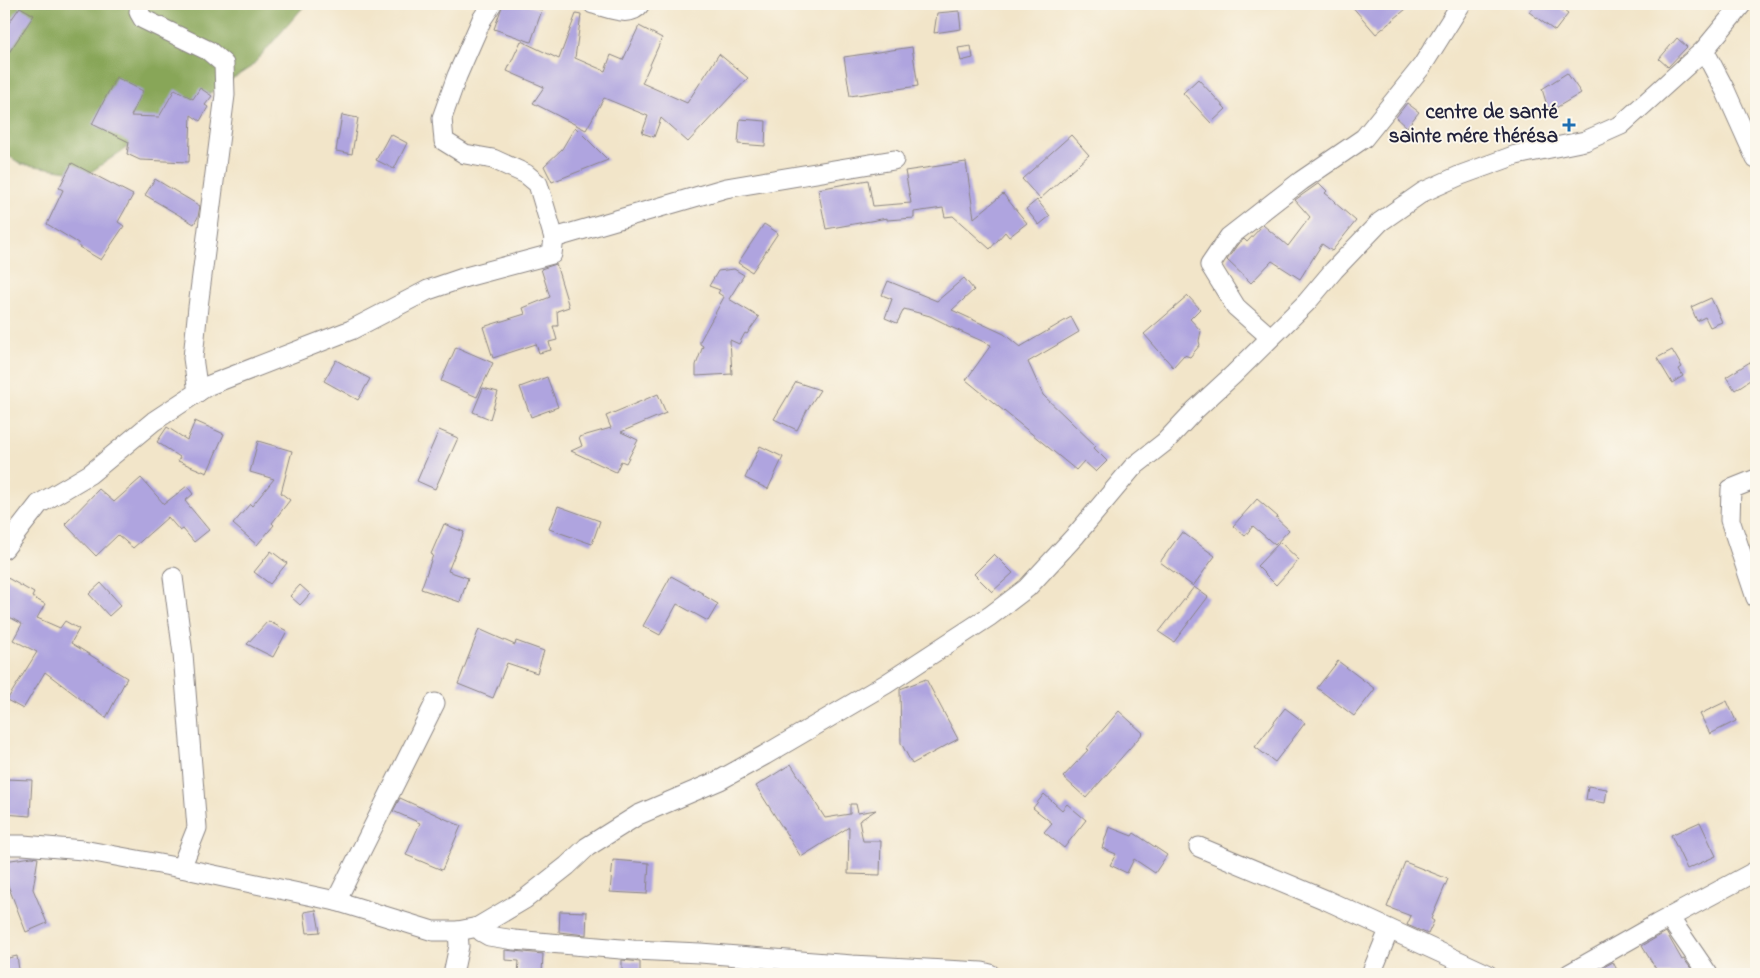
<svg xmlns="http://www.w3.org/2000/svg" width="1760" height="978" viewBox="0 0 1760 978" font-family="'Indie Flower',sans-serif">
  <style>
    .forest { fill: #88a659; stroke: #55644a }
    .building { fill: #afa4df }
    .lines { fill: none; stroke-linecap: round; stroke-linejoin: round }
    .minor-casing { stroke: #8a8482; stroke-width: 21 }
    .minor { stroke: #fff; stroke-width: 19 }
    .poi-dot { fill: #1f6fb2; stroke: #fbf7ec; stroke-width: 2 }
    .labels { text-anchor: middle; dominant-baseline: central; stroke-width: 4; stroke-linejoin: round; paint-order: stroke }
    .poi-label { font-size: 21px; font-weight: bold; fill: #22223b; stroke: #fbf7ec; text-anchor: end }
  </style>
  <rect width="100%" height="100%" fill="#fbf7ec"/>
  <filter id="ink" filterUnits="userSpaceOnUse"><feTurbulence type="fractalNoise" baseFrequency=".02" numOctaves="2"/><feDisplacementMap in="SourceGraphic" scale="10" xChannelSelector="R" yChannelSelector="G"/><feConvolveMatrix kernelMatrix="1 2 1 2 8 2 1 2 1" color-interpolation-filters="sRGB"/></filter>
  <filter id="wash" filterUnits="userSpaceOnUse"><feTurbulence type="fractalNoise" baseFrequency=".0096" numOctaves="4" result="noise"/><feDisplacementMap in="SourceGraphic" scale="20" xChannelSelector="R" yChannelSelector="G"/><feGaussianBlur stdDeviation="1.12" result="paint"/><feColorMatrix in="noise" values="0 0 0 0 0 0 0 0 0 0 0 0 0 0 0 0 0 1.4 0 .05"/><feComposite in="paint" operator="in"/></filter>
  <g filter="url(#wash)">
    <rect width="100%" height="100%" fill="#f2e5c9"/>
    <path class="forest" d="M4,4H306L251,67L166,121L88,174L21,164L4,153Z"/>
    <g id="blocks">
      <g class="building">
        <path d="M503,4H523L542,10L531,42L494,29Z"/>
        <path d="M1350,4H1412L1376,34Z"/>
        <path d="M1535,4H1554L1568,14L1555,31L1529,12Z"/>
        <path d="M20,7L34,15L4,60V30Z"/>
        <path d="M959,11L961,29L934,33L937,13Z"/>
        <path d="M576,14L581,15L575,58L605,71L611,55L623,60L639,26L662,38L642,83L687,103L719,54L748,78L688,142L661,118L654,137L642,133L648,116L604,98L586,130L533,103L544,87L507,71L521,41L559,59Z"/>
        <path d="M1677,38L1687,47L1668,67L1659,59Z"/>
        <path d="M971,46L973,58L961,61L958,48Z"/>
        <path d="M912,47L918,86L850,96L844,57Z"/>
        <path d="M1567,73L1581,93L1549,112L1542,89Z"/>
        <path d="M116,77L143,91L131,116L159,117L175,89L193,99L200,88L212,96L205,105L208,107L200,121L191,115L189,162L140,160L127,154L129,142L92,124Z"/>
        <path d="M1198,79L1226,109L1211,123L1183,93Z"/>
        <path d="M1407,103L1419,112L1407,127L1396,117Z"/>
        <path d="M342,115L358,118L352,154L336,151Z"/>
        <path d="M740,119L766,121L765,146L738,144Z"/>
        <path d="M575,127L608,160L552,182L544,166L562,149Z"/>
        <path d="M390,134L407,143L394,169L376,160Z"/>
        <path d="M1071,135L1089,155L1040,199L1022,179Z"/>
        <path d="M966,162L974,218L1003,194L1027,223L1009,237L1005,232L990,249L953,216L945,217L943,208L914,212V218L887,220V218L826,229L818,189L868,180L873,206L911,203L905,171Z"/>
        <path d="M72,163L133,195L118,222L124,226L101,260L79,247L78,243L47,224L63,190L59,188Z"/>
        <path d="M155,179L200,206L198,217L194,224L145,195Z"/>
        <path d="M1319,183L1327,191L1325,193L1335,201L1334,202L1356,221L1332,251L1322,244L1300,279L1272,261L1251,283L1227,260L1237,245L1244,239L1247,242L1263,225L1288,246L1310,217L1295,200Z"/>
        <path d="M1037,200L1050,216L1039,225L1026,209Z"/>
        <path d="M764,224L778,233L752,272L738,263Z"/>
        <path d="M556,264L569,307L557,311L558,326H553L557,340L549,342L551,350L539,353L536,344L493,358L483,327L525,314L523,308L550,297L541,269Z"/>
        <path d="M734,269L744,275L729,299L759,317L747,334L745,333L739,344L730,340L732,374L696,376V365L703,346L700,344V341L724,297L718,293L720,290L709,286L718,271Z"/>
        <path d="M964,278L974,290L952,310L1004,334L1020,347L1071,317L1079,332L1028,362L1043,395L1096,446L1094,448L1107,461L1096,472L1084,461L1076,470L966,380L991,345L946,325V324L930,316L904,309L897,323L885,318L892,299L882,295L888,281L937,301Z"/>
        <path d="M1188,296L1200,309L1190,319L1201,331L1199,341L1200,345L1190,357L1184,355L1173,367L1144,334Z"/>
        <path d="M1711,298L1722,322L1710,327L1705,317L1697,321L1691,307Z"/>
        <path d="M456,347L493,363L477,397L441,381Z"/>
        <path d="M1672,350L1682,367L1679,369L1683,376L1672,383L1657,358Z"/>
        <path d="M336,360L370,379L358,400L324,381Z"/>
        <path d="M1750,362L1756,372V376L1735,390L1726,377Z"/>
        <path d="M547,377L558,407L531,417L520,387Z"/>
        <path d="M796,382L820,390L807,410L797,430L774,419Z"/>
        <path d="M483,388L498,392L490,419L473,412Z"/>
        <path d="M658,394L666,413L621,432L638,440L626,463L621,461L616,472L571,451L582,446L579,437L611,428L606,416Z"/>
        <path d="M195,421L224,434L207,473L178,461L180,457L157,442L167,427L187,440Z"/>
        <path d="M439,430L458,438L435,489L417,481Z"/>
        <path d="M258,441L292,451L281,493L290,500L272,523L274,525L257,545L233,524L250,504L252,506L274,479L250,472Z"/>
        <path d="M760,446L783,457L768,489L745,478Z"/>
        <path d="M141,478L164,504L187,486L193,494L185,501L209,530L194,542L183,529L180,531L168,517L133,548L118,535L96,556L65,524L99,489L114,502Z"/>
        <path d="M1257,499L1278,517L1276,518L1289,530L1275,545L1253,526L1245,536L1233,526Z"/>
        <path d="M558,506L600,521L592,544L549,529Z"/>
        <path d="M444,524L464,532L448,571L468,578L460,602L421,589L433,555L431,554Z"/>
        <path d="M1182,532L1215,556L1193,586L1160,562Z"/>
        <path d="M1280,542L1299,560L1276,585L1257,566Z"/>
        <path d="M271,551L287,563L270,584L254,572Z"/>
        <path d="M994,554L1013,573L992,592L974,574Z"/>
        <path d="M4,576L34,593L32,597L45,604L37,618L60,628L65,621L79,629L71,643L127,678L106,718L45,672L23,709L7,700L37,652L13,640L22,624L4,614Z"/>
        <path d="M671,576L704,594L703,595L718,604L708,621L677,604L660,635L643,626Z"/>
        <path d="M101,583L121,605L109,616L89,594Z"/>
        <path d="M300,585L310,594L300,605L290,596Z"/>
        <path d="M1194,587L1208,597L1174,642L1159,632Z"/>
        <path d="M268,621L287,631L273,657L247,644Z"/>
        <path d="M479,629L515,645L516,641L544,651L537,673L507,663L493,698L458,684Z"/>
        <path d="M1338,661L1375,689L1354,716L1317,688Z"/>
        <path d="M926,679L958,739L912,764L901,743L900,689Z"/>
        <path d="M1727,701L1736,721L1710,734L1700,714Z"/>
        <path d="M1285,708L1305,723L1275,762L1255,747Z"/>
        <path d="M1119,711L1143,733L1086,798L1063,777L1088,750L1086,749Z"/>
        <path d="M791,764L825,818L850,814V804H856L858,813L876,810L859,821L863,841H881L880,875L848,874L849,827L801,857L756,786Z"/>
        <path d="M4,779L32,780L30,816L4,814Z"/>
        <path d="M1588,786L1607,789L1605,803L1586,800Z"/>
        <path d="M1044,794L1062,810L1067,804L1086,820L1064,848L1044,832L1052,823L1033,808Z"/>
        <path d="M400,798L461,826L442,870L406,855L420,823L393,811Z"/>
        <path d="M1700,822L1716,856L1687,869L1671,835Z"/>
        <path d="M1109,827L1132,836L1134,833L1167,855L1155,873L1134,859L1127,873L1110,865L1116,854L1102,848Z"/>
        <path d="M32,857L38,858L33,889L47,923L26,932L4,875V861Z"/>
        <path d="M613,860L649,863L647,894L610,892Z"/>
        <path d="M1405,862L1448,879L1431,919L1434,921L1428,934L1407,925L1411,916L1387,907Z"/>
        <path d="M316,910L320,932L307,933L304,912Z"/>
        <path d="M560,911L587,912L586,935L559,932Z"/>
        <path d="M1666,932L1682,960L1684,959L1695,974H1659L1642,946Z"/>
        <path d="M505,950L543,954L542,974H518L519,961L505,960Z"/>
        <path d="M17,956L19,970L4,973V959Z"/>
        <path d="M622,960L640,962V974H622Z"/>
        <path d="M1613,962L1619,974H1591Z"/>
      </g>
    </g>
  </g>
  <g filter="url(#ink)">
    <use href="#blocks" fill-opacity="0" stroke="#8a8482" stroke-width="1"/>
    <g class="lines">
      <g class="minor-casing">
        <g id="minor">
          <path d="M140,4L139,12L143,19L209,51L224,64L225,95L198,307L193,358L198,392"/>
          <path d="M593,4C607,7 630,19 640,4"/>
          <path d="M1704,50L1725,90L1756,159"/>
          <path d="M554,238L726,188L894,160"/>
          <path d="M1270,337L1236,307L1210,265L1229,237L1301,181L1364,138L1422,66L1461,4"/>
          <path d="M1756,479L1731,489L1730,520L1756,598"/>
          <path d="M4,549L39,504L90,474L154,421L207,386L351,330L428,290L466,277L552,254L554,238L538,184L526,174L493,159L465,154L444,141L442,118L457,76L482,19L492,4"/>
          <path d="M173,577L183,654L197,828L181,868"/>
          <path d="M4,845H23L83,850L181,868L336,901L433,931H458L478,927L525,899L567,866L587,847L638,815L720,780L765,755L886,684L990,616L1027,588L1076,535L1133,467L1165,442L1195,410L1233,375L1307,302L1334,270L1380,222L1423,192L1461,175L1516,155L1585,141L1621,125L1704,50L1742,4"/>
          <path d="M1199,847L1326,900L1487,974"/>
          <path d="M336,901L435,703"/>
          <path d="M1669,917L1708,974"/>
          <path d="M478,927L482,932L489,936L514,940L633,950L700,953L852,965L982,972L990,974"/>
          <path d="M453,974L459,946L458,931"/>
          <path d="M1371,974L1389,930"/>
          <path d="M1569,974L1657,924L1756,871"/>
        </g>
      </g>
      <use href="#minor" class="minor"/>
    </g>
  </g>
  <path class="poi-dot" d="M1566.5 117.5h5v5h5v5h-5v5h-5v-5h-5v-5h5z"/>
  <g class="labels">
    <g class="poi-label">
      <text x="1558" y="113">centre de santé<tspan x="1558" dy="24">sainte mére thérésa</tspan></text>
    </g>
  </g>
  <rect width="1760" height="978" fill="none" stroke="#fbf7ec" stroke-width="20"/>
</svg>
